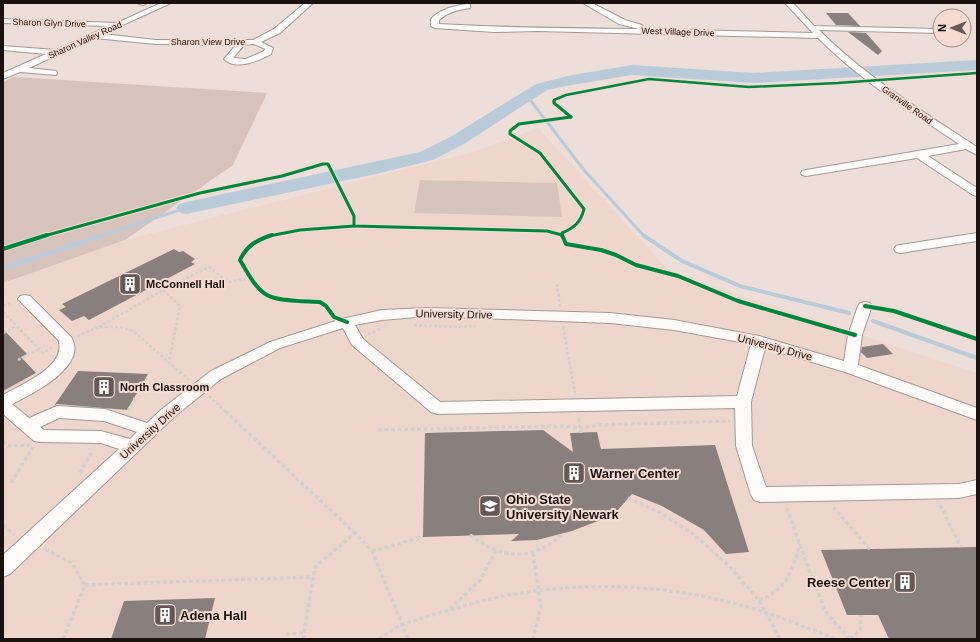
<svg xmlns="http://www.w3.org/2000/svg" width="980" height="642" viewBox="0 0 980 642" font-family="Helvetica,sans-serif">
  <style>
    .built { fill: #efd6cc }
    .green { fill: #d6c3bb }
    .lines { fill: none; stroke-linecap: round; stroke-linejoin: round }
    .stream-far2 { stroke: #b9cbd9; stroke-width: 2.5 }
    .stream-far1 { stroke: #b9cbd9; stroke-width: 3 }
    .stream { stroke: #b9cbd9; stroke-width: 4 }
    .river { fill: #b9cbd9; fill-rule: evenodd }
    .building { fill: #897f7c }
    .minor-casing { stroke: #a49995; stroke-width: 2 }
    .path-far1 { stroke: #d4d0ce; stroke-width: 2.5; stroke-dasharray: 3 2; stroke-linecap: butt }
    .path { stroke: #d4d0ce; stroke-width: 3.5; stroke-dasharray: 4 2.5; stroke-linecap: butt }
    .minor { fill: #fcfaf9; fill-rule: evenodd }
    .cycleway-far2-casing { stroke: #f5dbd1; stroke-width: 4 }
    .cycleway-far1-casing { stroke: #f5dbd1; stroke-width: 5 }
    .cycleway-casing { stroke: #f5dbd1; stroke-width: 6 }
    .cycleway-far2 { stroke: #00873e; stroke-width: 2.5 }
    .cycleway-far1 { stroke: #00873e; stroke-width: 3 }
    .cycleway { stroke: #00873e; stroke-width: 4 }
    .labels { text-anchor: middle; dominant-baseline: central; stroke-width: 4; stroke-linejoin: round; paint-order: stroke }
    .far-street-label { font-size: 9px; fill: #1b120f; stroke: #f5dbd1 }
    .poi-label { font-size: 11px; font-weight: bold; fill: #1b120f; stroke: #f5dbd1; text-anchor: start }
    .street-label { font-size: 11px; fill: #1b120f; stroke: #f5dbd1 }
    .near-poi-label { font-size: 13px; font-weight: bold; fill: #1b120f; stroke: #f5dbd1; text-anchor: start }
  </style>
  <rect width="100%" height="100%" fill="#edded9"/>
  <path class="built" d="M538,128L670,272L977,373V639H3V283L125,240L473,152Z"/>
  <g class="green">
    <path d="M14,77L267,93L233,165L125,240L3,283V82Z"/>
    <path d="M420,180L557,183L562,217L414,213Z"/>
  </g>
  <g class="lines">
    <path class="stream-far2" d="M527,96L532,102"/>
    <g class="stream-far1">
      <path d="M531,101L584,170L644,236"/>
      <path d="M100,236L186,208"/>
    </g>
    <g class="stream">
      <path d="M643,235L682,261L740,286L849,313"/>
      <path d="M3,268L103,235"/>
      <path d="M873,321L977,358"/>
    </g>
    <path class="river" d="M977,60V70L754,83L632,75L572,85L547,90L464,144L433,160L376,174L186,214L179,212L176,208L179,204L186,202L420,152L452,136L536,84L572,75L632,65L754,73Z"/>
  </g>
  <g class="building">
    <path d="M826,13H848L860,26L836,25Z"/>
    <path d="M848,32L866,33L882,51L878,55Z"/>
    <path d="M174,249L179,252L183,251L195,259L191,262L195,264L89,320L84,316L72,321L59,310L66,307L62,304Z"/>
    <path d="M3,329L27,354L21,357L36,373L3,391Z"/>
    <path d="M883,344L893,354L867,358L861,352L862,347Z"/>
    <path d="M78,371L148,374L127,410L57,404L54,406Z"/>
    <path d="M543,430L573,452L570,433L597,432L601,449L715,445L749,552L726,554L704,530L662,506L632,494L617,511L598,521L572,531L537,540L511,541L519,534L423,537L425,433Z"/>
    <path d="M977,547V639H889L878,615H847L821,550Z"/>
    <path d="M215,598L205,639H111L124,601Z"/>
  </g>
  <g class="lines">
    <g class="minor-casing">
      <g id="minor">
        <path d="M137,3H147L143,5Z"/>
        <path d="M161,3H171L103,34L156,40H253L274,29L305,3H313L280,33L261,42L273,48L271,54C258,61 236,71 224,59L236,45L156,44L94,38L29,68L56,71L57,73L56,75L20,72L3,79V73L46,54L3,50V46L56,50L109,26L3,23V19L117,23ZM254,44L265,49L264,51L246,59L233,58L244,45Z"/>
        <path d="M583,3H592L625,20L642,25L643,27L639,29L813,33L785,3H793L814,26L940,29V33L819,30C866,77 922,111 977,147V155L966,149L928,156L977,188V196L973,195L917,158L806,176L802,175L801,173L802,171L806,170L959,144C910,111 860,80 818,38L537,31L494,32L435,28L431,26V19C440,9 454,6 467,4H470V8C458,10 448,12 439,20V24C505,28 572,28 639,29L619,24Z"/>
        <path d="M977,233V241L900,253L896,252L894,249L896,246L900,245Z"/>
        <path d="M25,295L30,296L71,337C89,366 32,394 12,404L29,418L57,406L105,409L147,423L162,409L211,371L270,342L342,319L382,310L428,308L610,313L674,320L759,336L844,361L848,335L858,306L860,303L865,302L870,303L872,306L862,335L858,365L977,408V420L845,372L765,348L751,402L752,446L766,487L959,484L977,480V494L959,498L760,502L754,500L751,495L736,446L735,408L437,414L431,412L352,345L343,328L280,348L221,379L174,417L10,574L3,577V555L119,449L101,443L40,442L34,441L3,414V395C19,386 56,370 59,351C60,348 59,344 59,341L18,299L20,296ZM428,316L610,323L674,330L751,344L737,396L440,402L363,339L355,325L382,320ZM59,418L104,421L137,432L130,439L101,431L44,430L40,427Z"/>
      </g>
    </g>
    <g class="path-far1">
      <path d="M557,284L560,306"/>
      <path d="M163,290L180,306L169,362"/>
      <path d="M3,306L12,302"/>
      <path d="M3,312L43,353L53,347"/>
      <path d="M414,325L456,327L475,326"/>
      <path d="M99,327L163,290L209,267L228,282L252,278"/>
      <path d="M563,327L575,393"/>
      <path d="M3,333L16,326"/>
      <path d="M368,334L382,328"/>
      <path d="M77,336L98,327H119L133,331L189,380"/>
      <path d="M18,360L40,349"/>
      <path d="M209,396L226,412"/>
      <path d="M128,410L136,399H133"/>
    </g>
    <g class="path">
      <path d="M225,411L355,533"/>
      <path d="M579,418L581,433"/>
      <path d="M378,430L564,426L581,429L598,425L730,421"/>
      <path d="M3,441L8,446L29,445"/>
      <path d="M80,473L93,450"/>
      <path d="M11,483L33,447"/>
      <path d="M628,498L661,513L693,534L726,563L759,600L780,639"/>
      <path d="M940,505L961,547"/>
      <path d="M833,507L870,549"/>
      <path d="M787,508L811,576L827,614L850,639"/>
      <path d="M3,525L15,535"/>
      <path d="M470,535C504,560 531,562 564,533"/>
      <path d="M45,549L72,563L85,585"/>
      <path d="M372,551L423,537"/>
      <path d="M533,553L541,607L533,639"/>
      <path d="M85,585L312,577"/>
      <path d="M759,600C787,590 792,571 800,544"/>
      <path d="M450,609L480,580L496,551"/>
      <path d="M286,634L304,633"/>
      <path d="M63,639L85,585"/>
      <path d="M303,639L315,567L355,533L372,551L408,639"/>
      <path d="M379,639C386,635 392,629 400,626C421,617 444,612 466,605C556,580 651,581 741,605C773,614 804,626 835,639"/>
      <path d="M850,639L860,630L861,615"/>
    </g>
    <use href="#minor" class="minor"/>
    <g class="cycleway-far2-casing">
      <path id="cycleway-far2" d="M554,102V100L566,95L649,79L749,87L838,83L977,73"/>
    </g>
    <g class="cycleway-far1-casing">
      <g id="cycleway-far1">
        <path d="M554,101V103L571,117"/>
        <path d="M44,236L200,193L282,176L323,164H328L354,216V226L547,231L562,235"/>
        <path d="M269,236L300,230L354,226"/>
        <path d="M562,236V233C574,228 581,222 584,209L540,153L510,134V131L519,124L571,117"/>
      </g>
    </g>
    <g class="cycleway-casing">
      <g id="cycleway">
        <path d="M272,235C257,240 247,245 240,260C247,272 255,288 267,295C279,302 306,301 320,302L326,306L334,317L347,322"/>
        <path d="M562,235L566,244L601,250L616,255L636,265L678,276L738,301L855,335"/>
        <path d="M3,249L47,235"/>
        <path d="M865,306L894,311L977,339"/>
      </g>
    </g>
    <use href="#cycleway-far2" class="cycleway-far2"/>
    <use href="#cycleway-far1" class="cycleway-far1"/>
    <use href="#cycleway" class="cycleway"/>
  </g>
  <defs>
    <g id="building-square" transform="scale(1.15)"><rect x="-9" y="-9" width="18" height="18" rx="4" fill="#645956" stroke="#f5dbd1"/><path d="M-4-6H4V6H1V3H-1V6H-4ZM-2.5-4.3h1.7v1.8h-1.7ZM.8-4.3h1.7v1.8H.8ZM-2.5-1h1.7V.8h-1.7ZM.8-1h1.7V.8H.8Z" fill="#fff"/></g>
    <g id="university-square" transform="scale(1.15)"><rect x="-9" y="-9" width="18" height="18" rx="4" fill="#645956" stroke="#f5dbd1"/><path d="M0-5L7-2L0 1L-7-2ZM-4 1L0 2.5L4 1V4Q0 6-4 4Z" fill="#fff"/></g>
  </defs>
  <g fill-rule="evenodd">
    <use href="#building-square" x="130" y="284"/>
    <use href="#building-square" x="104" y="387"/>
    <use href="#building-square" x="574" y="473"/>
    <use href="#university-square" x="490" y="506"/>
    <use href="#building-square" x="905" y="582"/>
    <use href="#building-square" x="165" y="615"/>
  </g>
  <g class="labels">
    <g class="far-street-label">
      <text transform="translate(49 23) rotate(2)">Sharon Glyn Drive</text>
      <text transform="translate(678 32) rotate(2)">West Village Drive</text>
      <text transform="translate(85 40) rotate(-24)">Sharon Valley Road</text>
      <text x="208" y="42">Sharon View Drive</text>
      <text transform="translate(907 105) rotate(35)">Granville Road</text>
    </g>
    <g class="poi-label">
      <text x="146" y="284">McConnell Hall</text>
      <text x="120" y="387">North Classroom</text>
    </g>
    <g class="street-label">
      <text transform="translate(454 314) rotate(1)">University Drive</text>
      <text transform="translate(775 347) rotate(15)">University Drive</text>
      <text transform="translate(150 431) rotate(-42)">University Drive</text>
    </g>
    <g class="near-poi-label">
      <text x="590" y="473">Warner Center</text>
      <text x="506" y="499">Ohio State<tspan x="506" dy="15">University Newark</tspan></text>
      <text x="890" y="582" text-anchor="end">Reese Center</text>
      <text x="180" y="615">Adena Hall</text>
    </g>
  </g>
  <rect width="980" height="642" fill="none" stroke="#1b120f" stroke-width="8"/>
  <g transform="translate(952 28) rotate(270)"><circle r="19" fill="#f5dbd1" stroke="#9e8b83"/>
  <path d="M0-3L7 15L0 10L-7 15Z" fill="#645956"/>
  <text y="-6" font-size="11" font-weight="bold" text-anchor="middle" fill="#1b120f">N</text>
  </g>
</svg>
